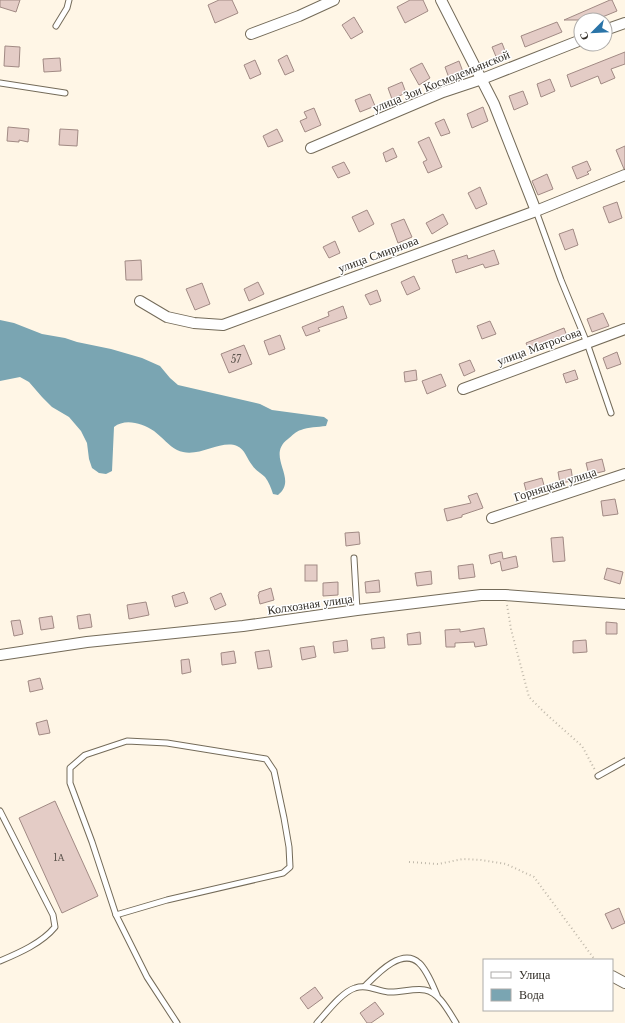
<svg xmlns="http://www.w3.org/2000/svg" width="625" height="1023" viewBox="0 0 625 1023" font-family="'Libre Baskerville',serif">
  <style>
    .water { fill: #7aa5b2 }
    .building { fill: #e4ccc6; stroke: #a18a84 }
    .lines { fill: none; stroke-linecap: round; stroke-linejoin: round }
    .service-casing { stroke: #746b59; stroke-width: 7 }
    .minor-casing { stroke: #746b59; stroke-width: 12 }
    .path { stroke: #c0b9ab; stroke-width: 2; stroke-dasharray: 1 3; stroke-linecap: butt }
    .service { stroke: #fff; stroke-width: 5 }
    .minor { stroke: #fff; stroke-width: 10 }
    .labels { text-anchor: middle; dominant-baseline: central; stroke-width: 3; stroke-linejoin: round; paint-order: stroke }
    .number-label { font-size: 10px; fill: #5e564f }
    .street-label { font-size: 12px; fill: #322e27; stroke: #fff }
  </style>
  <rect width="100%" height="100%" fill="#fff6e6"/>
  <path class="water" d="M0,320L14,323L42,334L65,338L77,342L111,349L142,358L160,366L170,378L178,385L260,404L272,410L324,417L328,420L326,426C318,427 308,427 301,430C296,431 292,436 288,439C265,456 299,479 278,495L273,494C271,488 269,482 265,477C261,473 255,470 252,465C247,459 245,449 237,446C220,439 197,460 177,450C169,446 162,437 154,431C142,423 125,418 114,427L112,471L106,474L99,473L92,468L89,459L87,443L81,431L69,417L52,407L42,397L29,382L20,377L0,381Z"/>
  <g class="building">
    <path d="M0,0H20L16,12L0,7Z"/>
    <path d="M219,0H232L238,13L215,23L208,5Z"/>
    <path d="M410,0H423L428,11L405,23L397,7Z"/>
    <path d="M610,0H612L617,11L595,20H564Z"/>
    <path d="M354,17L363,32L351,39L342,25Z"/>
    <path d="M557,22L562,32L525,47L521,36Z"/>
    <path d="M502,43L507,56L497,59L492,47Z"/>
    <path d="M5,46L20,47L19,67L4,66Z"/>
    <path d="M625,52V64L611,69L615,78L601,84L598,76L571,87L567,75Z"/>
    <path d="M287,55L294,71L285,75L278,60Z"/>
    <path d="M60,58L61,71L44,72L43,59Z"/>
    <path d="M255,60L261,74L250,79L244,65Z"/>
    <path d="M459,61L463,72L449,78L445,67Z"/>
    <path d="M422,63L430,78L419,85L410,69Z"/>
    <path d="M550,79L555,91L541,97L537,84Z"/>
    <path d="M402,82L406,93L392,99L388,88Z"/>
    <path d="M523,91L528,104L514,110L509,96Z"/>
    <path d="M370,94L375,106L360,112L355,100Z"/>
    <path d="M483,107L488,121L472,128L467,114Z"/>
    <path d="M314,108L321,125L305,132L300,121L307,118L304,112Z"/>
    <path d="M444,119L450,133L441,136L435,123Z"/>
    <path d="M8,127L29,129L28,142L19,140V142L7,141Z"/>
    <path d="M60,129L78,130L77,146L59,145Z"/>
    <path d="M277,129L283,141L268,147L263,136Z"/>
    <path d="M429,137L442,167L428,173L423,162L427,160L418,142Z"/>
    <path d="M625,146V169H624L616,150Z"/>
    <path d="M393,148L397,157L386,162L383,153Z"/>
    <path d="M587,161L591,170L587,172L589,174L577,179L572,167Z"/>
    <path d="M344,162L350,173L338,178L332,167Z"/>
    <path d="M547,174L553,189L538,195L532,181Z"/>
    <path d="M480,187L487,204L476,209L468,193Z"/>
    <path d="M617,202L622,218L609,223L603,207Z"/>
    <path d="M367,210L374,224L359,232L352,217Z"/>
    <path d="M443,214L448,224L432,234L426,223Z"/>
    <path d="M404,219L412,237L398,243L391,224Z"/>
    <path d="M573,229L578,245L565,250L559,234Z"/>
    <path d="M335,241L340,253L329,258L323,247Z"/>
    <path d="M494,250L499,264L485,268L483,264L456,273L452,260L467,255L468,259Z"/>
    <path d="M141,260L142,280H126L125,261Z"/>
    <path d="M414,276L420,289L407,295L401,282Z"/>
    <path d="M258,282L264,294L249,301L244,289Z"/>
    <path d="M202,283L210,304L195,310L186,289Z"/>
    <path d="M377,290L381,301L370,305L365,295Z"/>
    <path d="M343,306L347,318L318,328L320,331L306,336L302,327L329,316L328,312Z"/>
    <path d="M603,313L609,326L592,332L587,319Z"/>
    <path d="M490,321L496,334L482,339L477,326Z"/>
    <path d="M564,328L568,339L531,354L526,343Z"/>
    <path d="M280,335L285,349L269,355L264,341Z"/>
    <path d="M244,345L252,364L229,373L221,354Z"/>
    <path d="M617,352L621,364L607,369L603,358Z"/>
    <path d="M470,360L475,371L464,376L459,364Z"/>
    <path d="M416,370L417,380L405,382L404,372Z"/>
    <path d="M575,370L578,379L566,383L563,374Z"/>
    <path d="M441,374L446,386L427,394L422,381Z"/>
    <path d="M602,459L605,471L589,475L586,463Z"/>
    <path d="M571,469L573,481L560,483L558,472Z"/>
    <path d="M542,478L545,489L527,494L524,483Z"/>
    <path d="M477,493L483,508L462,515V517L447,521L444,509L471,503L468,496Z"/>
    <path d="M615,499L618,514L603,516L601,501Z"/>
    <path d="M359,532L360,544L346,546L345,533Z"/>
    <path d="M563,537L565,561L553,562L551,538Z"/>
    <path d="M502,552L503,559L516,556L518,567L502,571L500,561L491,564L489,555Z"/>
    <path d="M473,564L475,577L459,579L458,566Z"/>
    <rect x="305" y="565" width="12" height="16"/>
    <path d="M607,568L623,572L620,584L604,579Z"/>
    <path d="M431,571L432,584L417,586L415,573Z"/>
    <path d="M379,580L380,592L366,593L365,582Z"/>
    <path d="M338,582V595L323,596V583Z"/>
    <path d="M271,588L274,600L260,604L258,595L259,594V592Z"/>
    <path d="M184,592L188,603L175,607L172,596Z"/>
    <path d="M221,593L226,605L215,610L210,598Z"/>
    <path d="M146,602L149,615L129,619L127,605Z"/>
    <path d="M90,614L92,627L79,629L77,616Z"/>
    <path d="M52,616L54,628L41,630L39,618Z"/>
    <path d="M20,620L23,634L14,636L11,621Z"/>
    <path d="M606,622L617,623V634H606Z"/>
    <path d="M484,628L487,645L475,647L474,642L455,643V647H446L445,630L460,629V632Z"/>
    <path d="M420,632L421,644L408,645L407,634Z"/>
    <path d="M384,637L385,648L372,649L371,639Z"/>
    <path d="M347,640L348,651L334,653L333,642Z"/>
    <path d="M586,640L587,652L573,653V641Z"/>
    <path d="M314,646L316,657L302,660L300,648Z"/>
    <path d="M269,650L272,667L258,669L255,652Z"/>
    <path d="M234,651L236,663L222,665L221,653Z"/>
    <path d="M189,659L191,672L182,674L181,660Z"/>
    <path d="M40,678L43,689L30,692L28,681Z"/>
    <path d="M47,720L50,733L39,735L36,723Z"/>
    <path d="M55,801L98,896L62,913L19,818Z"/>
    <path d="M619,908L625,923L612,929L605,914Z"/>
    <path d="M315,987L323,998L308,1009L300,998Z"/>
    <path d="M375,1002L384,1014L371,1023H367L360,1013Z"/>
  </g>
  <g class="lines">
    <g class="service-casing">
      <g id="service">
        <path d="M56,26L67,8L69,0"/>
        <path d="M0,83L65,93"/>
        <path d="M536,211L561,280L587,343L611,413"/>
        <path d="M354,558L357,610"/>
        <path d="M127,741L167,743L266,759L274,771L284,818L289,847L290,867L283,873L167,900L116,915L92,842L70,783V768L85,755Z"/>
        <path d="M598,776L625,761"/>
        <path d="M0,811L53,915L55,927C42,943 19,953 0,961"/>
        <path d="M116,915L147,977L177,1023"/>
        <path d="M365,986C377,974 402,947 419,963C427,970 433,986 437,995"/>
        <path d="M317,1023C327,1012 342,992 355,988C367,984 377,991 388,992C400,993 413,988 425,990C439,992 449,1012 456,1023"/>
      </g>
    </g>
    <g class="minor-casing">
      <g id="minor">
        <path d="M441,0L494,104L536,211"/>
        <path d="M605,30L625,23"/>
        <path d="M251,34L299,16L334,0"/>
        <path d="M311,148L443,92L482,79L581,40"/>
        <path d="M140,301L167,317L194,323L223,325L536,211L625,175"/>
        <path d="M463,389L625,329"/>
        <path d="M492,518L625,474"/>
        <path d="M0,655L87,642L243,626L357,610L481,595H505L625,604"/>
        <path d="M612,976L625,983"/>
      </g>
    </g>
    <g class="path">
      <path d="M507,605L511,629L529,697L546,714L582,746L595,770"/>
      <path d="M409,862L438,864L463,859L481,860L506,864L534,877L595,960"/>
    </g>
    <use href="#service" class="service"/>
    <use href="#minor" class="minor"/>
  </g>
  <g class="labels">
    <g class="number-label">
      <text x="236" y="359">57</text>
      <text x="59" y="857">1А</text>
    </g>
    <g class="street-label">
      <text transform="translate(441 81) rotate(-22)">улица Зои Космодемьянской</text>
      <text transform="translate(378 254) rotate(-20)">улица Смирнова</text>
      <text transform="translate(539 346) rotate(-20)">улица Матросова</text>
      <text transform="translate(555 484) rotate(-18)">Горняцкая улица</text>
      <text transform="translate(310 604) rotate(-8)">Колхозная улица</text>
    </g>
  </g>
  <rect x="483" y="959" width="130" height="52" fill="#ffffff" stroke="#adaba9"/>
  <rect x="491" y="972" width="20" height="6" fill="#ffffff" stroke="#adaba9"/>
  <text x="519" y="979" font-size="12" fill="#322e27">Улица</text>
  <rect x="491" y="989" width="20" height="12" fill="#7aa5b2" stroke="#adaba9"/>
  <text x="519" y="999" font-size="12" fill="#322e27">Вода</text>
  <g transform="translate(593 32) rotate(246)"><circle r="19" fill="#ffffff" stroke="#adaba9"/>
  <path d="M0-3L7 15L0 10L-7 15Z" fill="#2a74a8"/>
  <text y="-6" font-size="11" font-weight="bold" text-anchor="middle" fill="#322e27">С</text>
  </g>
</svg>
